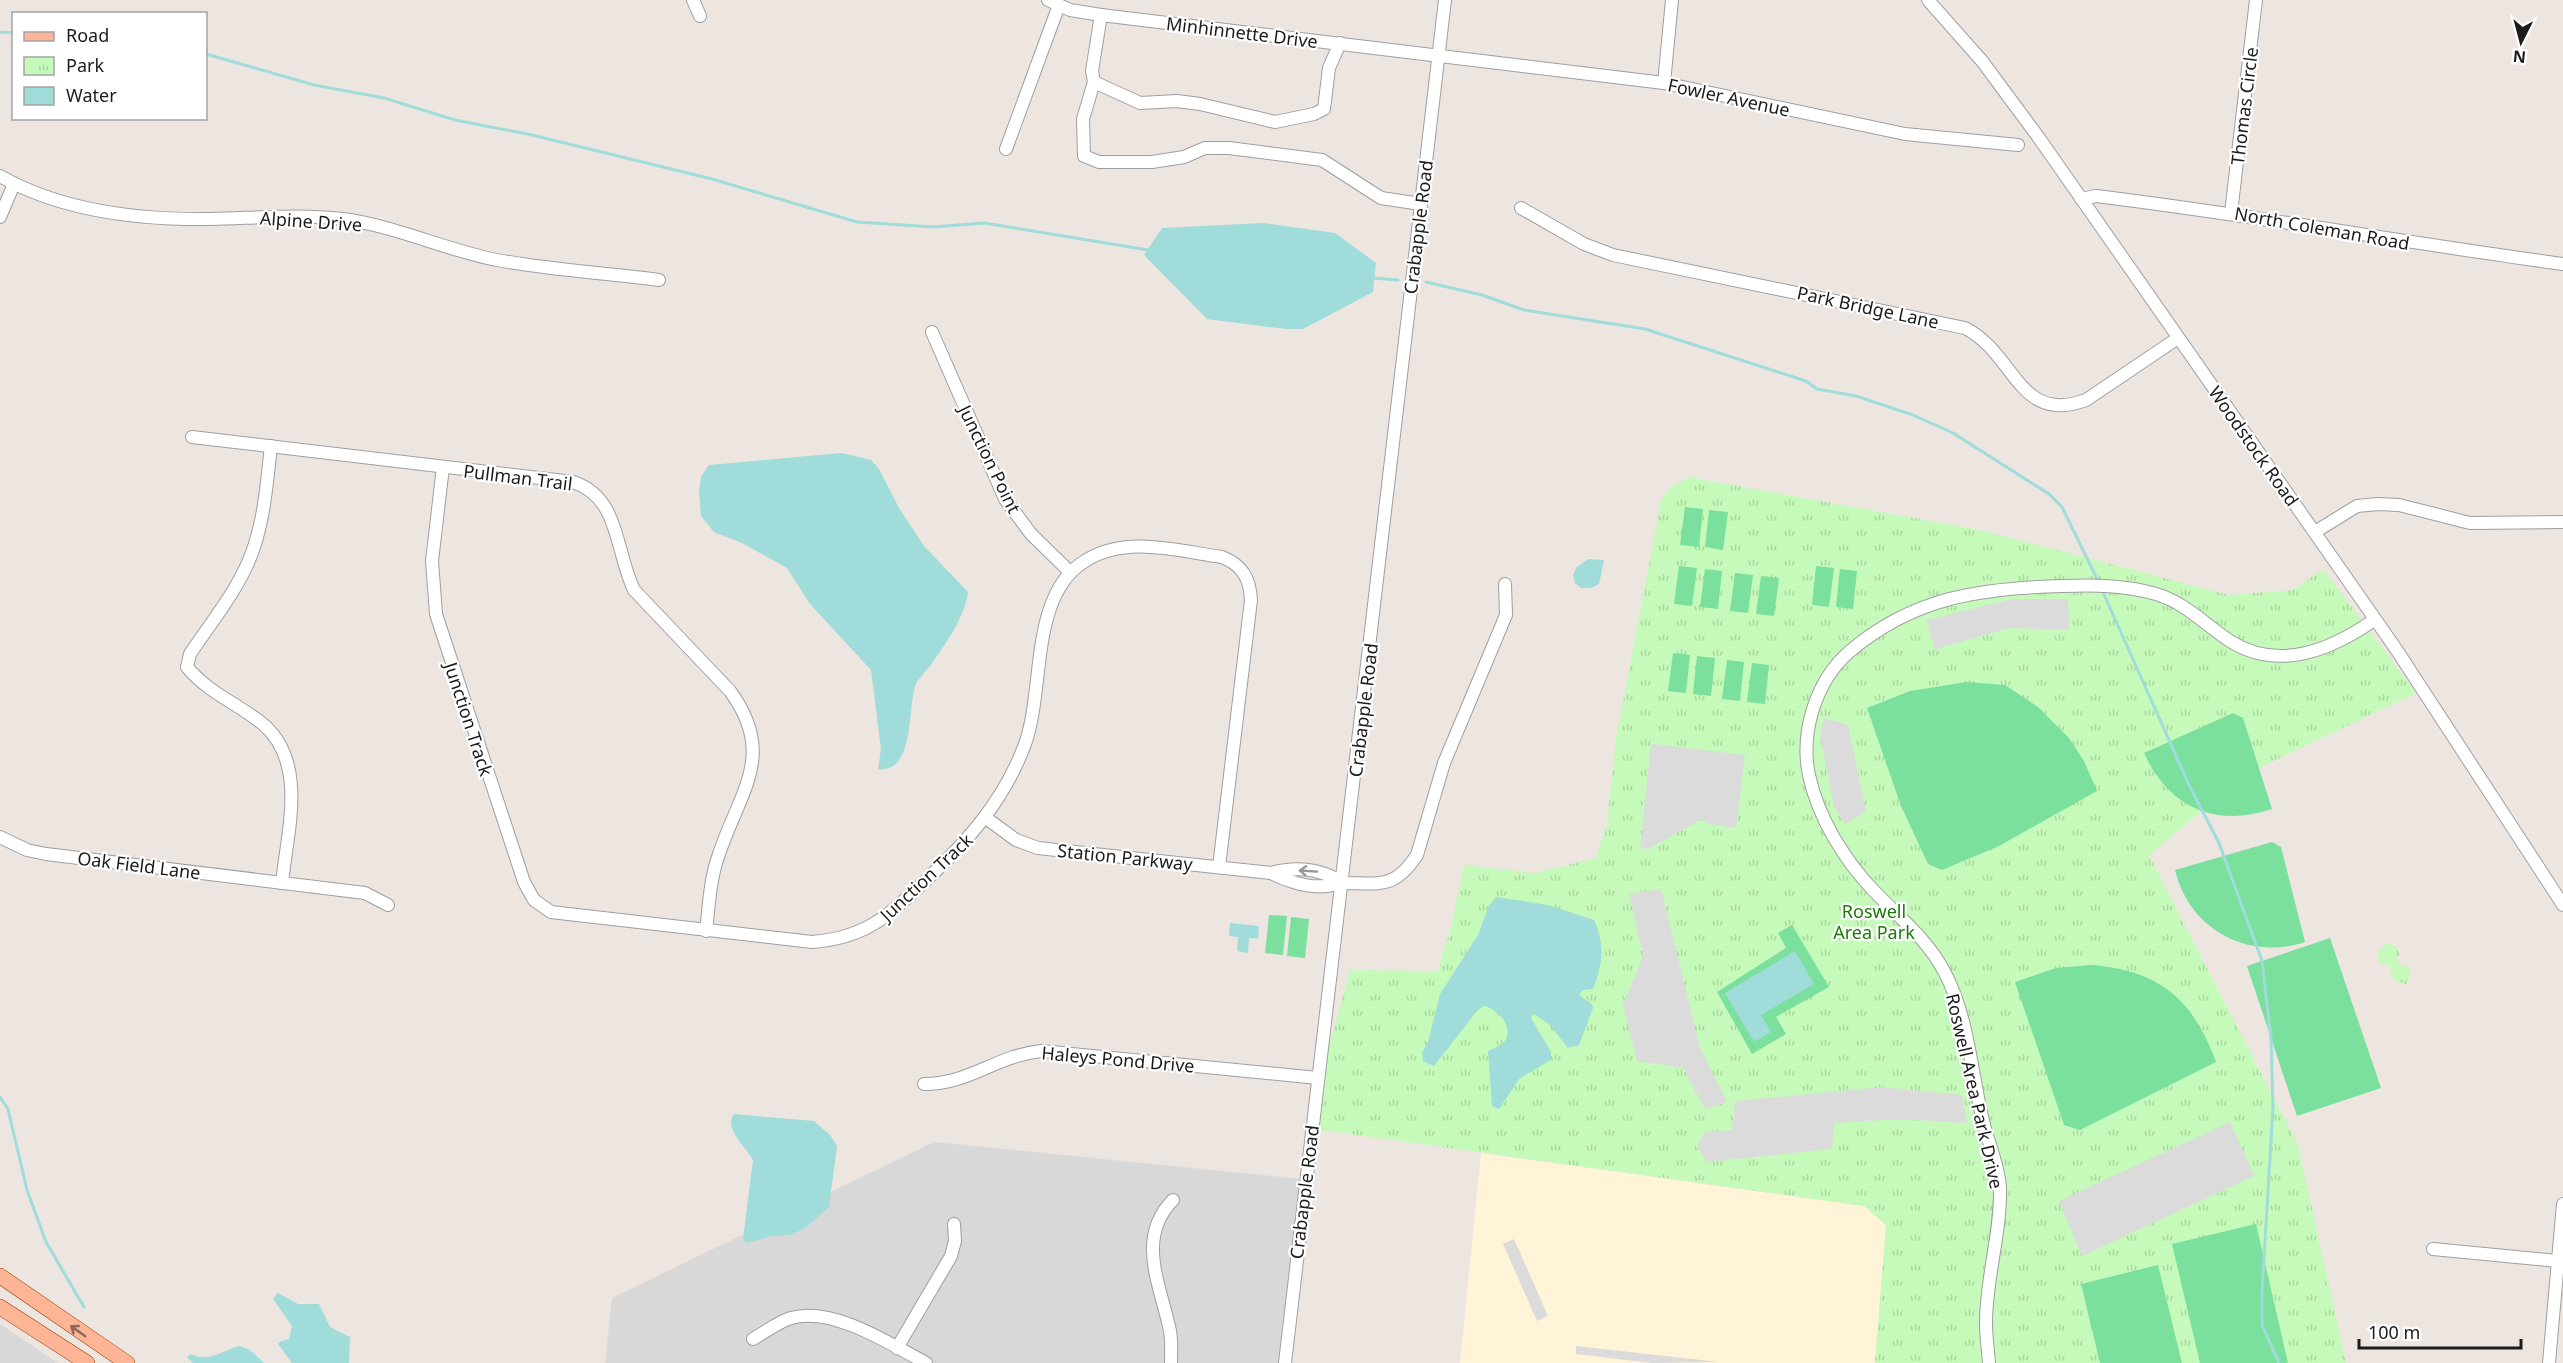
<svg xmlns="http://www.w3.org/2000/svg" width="2563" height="1363" viewBox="0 0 2563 1363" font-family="'Noto Sans',sans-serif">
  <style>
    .residential { fill: #d9d8d8 }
    .education { fill: #fff4d7 }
    .park { fill: url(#park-tufts) }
    .pitch { fill: #7bdf9e }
    .parking { fill: #dbdbdb }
    .water { fill: #9fdcda }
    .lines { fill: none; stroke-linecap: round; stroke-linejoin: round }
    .stream { stroke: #9fdcda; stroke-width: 3 }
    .minor-casing { stroke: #9f9f9f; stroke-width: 14 }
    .major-casing { stroke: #923b00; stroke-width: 16 }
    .minor { stroke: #fff; stroke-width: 12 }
    .major { stroke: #fdb595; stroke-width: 15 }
    .oneway { stroke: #989898 }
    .oneway2 { stroke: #8c6858 }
    .labels { text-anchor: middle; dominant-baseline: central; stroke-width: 4.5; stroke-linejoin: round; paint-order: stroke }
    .street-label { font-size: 18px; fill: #1b1b1b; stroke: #fff }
    .park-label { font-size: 18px; fill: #1d7909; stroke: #fff }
  </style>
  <defs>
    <pattern id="park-tufts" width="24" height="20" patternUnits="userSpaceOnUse" patternTransform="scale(1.5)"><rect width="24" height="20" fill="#c6faba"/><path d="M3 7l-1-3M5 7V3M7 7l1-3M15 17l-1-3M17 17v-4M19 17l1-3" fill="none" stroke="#aad69f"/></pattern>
  </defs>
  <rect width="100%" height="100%" fill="#ede5e0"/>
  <g class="residential">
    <path d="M934,1142L1302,1179L1283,1363H605L612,1298Z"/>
    <path d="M0,1324L58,1363H0Z"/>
  </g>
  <path class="education" d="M1481,1153L1864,1206L1886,1225L1875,1363H1460Z"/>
  <g class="park">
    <path d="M1689,477L1980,530L2229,595L2293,590L2323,569L2416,693L2244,775L2149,855L2298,1145L2346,1363H1875L1886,1225L1864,1206L1307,1128L1350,970L1437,971L1449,935L1464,865L1534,873L1596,858L1607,825L1616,738L1661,501L1670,487Z"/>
    <path d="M2387,942L2397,948L2400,954L2396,958L2400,965H2408L2411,976L2406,984L2393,980L2389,965L2380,964L2377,953Z"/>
  </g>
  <g class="pitch">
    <path d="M1685,507L1703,509L1699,547L1680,545Z"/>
    <path d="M1709,510L1728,512L1723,550L1705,547Z"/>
    <path d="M1679,566L1697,568L1692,606L1674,604Z"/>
    <path d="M1816,566L1834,568L1829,607L1812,605Z"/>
    <path d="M1705,569L1722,571L1718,609L1700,607Z"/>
    <path d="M1840,569L1857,571L1853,609L1836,607Z"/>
    <path d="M1735,573L1753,575L1748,613L1730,611Z"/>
    <path d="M1761,576L1779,578L1774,616L1756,614Z"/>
    <path d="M1673,653L1690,655L1686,693L1668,691Z"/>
    <path d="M1697,656L1715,658L1711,696L1693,694Z"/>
    <path d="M1727,660L1744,662L1740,701L1722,699Z"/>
    <path d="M1752,663L1769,665L1765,704L1747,702Z"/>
    <path d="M1967,682L2005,685L2038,707L2069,738L2084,761L2097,791L1999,846L1942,870L1928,864L1901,806L1867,708L1910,691Z"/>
    <path d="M2233,713L2243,718L2272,809C2216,828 2169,808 2144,753Z"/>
    <path d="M2272,842L2281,847L2305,942C2247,961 2189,929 2175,870Z"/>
    <path d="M1269,915L1287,916L1283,955L1265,953Z"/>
    <path d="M1291,917L1309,919L1305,958L1287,956Z"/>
    <path d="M1792,925L1829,987L1776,1017L1786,1034L1752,1054L1717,992L1786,948L1778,933Z"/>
    <path d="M2330,938L2381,1088L2297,1116L2247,966Z"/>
    <path d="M2091,965C2159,970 2193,999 2216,1062L2080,1130L2064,1125L2015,982L2056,968Z"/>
    <path d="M2256,1224L2288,1363H2200L2172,1244Z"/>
    <path d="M2158,1265L2182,1363H2100L2081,1284Z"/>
  </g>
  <g class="parking">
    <path d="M2012,599H2068L2069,630L2009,628L1935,649L1926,620Z"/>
    <path d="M1824,718L1848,725L1866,811L1845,824L1834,807L1820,735Z"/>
    <path d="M1651,744L1745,755L1736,828L1708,824L1702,819L1648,849L1640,848Z"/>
    <path d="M1661,889L1700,1048L1727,1102L1705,1109L1683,1068L1637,1061L1623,1006L1643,956L1629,894Z"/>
    <path d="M1882,1087L1962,1095L1967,1123L1898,1119L1834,1123L1832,1149L1707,1162L1697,1146L1705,1132L1732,1130L1735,1101Z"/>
    <path d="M2230,1122L2254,1176L2082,1256L2059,1201Z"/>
    <path d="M1514,1239L1548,1316L1537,1321L1503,1244Z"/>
    <path d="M1576,1346L1719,1362L1651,1363L1576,1354Z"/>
  </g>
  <g class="water">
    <path d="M1263,223L1335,233L1376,263L1373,292L1303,329H1287L1207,319L1144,255L1162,228Z"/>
    <path d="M842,453L871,460L879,469L899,508L924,546L968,592C964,619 946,643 930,666C926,671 919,678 916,684C907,704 916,774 878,769L881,749L871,670L810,604L787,568L742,543L714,532L701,516L699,492L701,477L709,465Z"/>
    <path d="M1588,559L1604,560L1599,584L1591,588H1581L1575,583L1573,575L1577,567Z"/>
    <path d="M1496,897L1548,905L1594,920C1605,943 1603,965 1593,989L1583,990L1579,995L1592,1004L1593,1008L1579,1045L1568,1048L1550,1025L1533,1013L1531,1018L1551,1052V1060L1520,1078L1499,1109L1492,1106L1488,1051C1492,1049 1498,1047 1502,1044C1517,1031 1499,1009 1484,1006L1477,1011L1434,1066L1423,1061L1422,1053L1428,1042L1440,994L1478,935L1489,906Z"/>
    <path d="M1230,923L1259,926L1258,939L1249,938L1248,953L1237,951L1238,937L1229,936Z"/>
    <path d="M1795,951L1814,984L1761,1015L1771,1032L1754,1042L1725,993Z"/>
    <path d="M734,1114L814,1121L830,1135L837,1146L829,1207L804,1229L789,1235L771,1236L747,1243L743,1239L753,1160C746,1147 723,1128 734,1114Z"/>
    <path d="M278,1293L298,1304H319L330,1327L350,1337L349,1363H292L278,1344L281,1341L289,1339L292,1326L273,1299Z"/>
    <path d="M240,1346L250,1350L264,1363H193L187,1357L191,1354C210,1363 222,1350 240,1346Z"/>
  </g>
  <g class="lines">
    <g class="stream">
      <path d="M0,32L14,33"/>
      <path d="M206,54L314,85L384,98L455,120L532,135L712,179L857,222L934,227L984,223L1148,250"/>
      <path d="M1372,278L1398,280"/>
      <path d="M1426,282L1482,295L1524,310L1645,329L1806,381L1817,389L1856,396L1913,415L1953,433L2049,494L2062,507L2098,581"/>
      <path d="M2102,590L2190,787L2219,843L2262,961L2271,1038L2273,1107L2262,1291V1325L2279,1363"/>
      <path d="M0,1097L8,1109L27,1190L46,1242L84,1307"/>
    </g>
    <g class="minor-casing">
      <g id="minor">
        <path d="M693,0L700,16"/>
        <path d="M1048,0L1070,10L1101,15L1664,83L1905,134L2018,145"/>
        <path d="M1928,0L1982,61L2039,138L2396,649L2563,905"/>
        <path d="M1340,43L1329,68L1324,109L1314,114L1275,122L1200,104L1177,101L1140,103L1094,82L1083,119L1084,156L1099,162H1152L1184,157L1205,148H1229L1322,160L1381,198L1421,204"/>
        <path d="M1094,82L1092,71L1101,15"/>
        <path d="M1664,83L1672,0"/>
        <path d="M1006,149L1059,5"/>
        <path d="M0,176C63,212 140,220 211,219C256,218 298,214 343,219C396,226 445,250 497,260C550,270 606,273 659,280"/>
        <path d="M2081,199L2096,196C2252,215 2407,243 2563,264"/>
        <path d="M1521,208L1584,244L1613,255L1965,328C2016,354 2018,425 2086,400L2178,338"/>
        <path d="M2231,213L2256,0"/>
        <path d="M0,217L14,184"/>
        <path d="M932,332L1005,499L1031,534L1070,572"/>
        <path d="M192,437L573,482C620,497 615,551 634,590L730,691C777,755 740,791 719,854C710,878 709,905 706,931"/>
        <path d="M271,446C267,480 265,514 254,547C242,585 212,621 190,654L187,667C208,693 239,704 264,725C308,764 287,832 282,883"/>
        <path d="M443,467L432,561L436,614L524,882L534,900L551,912L812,942C865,938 887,917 924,882C967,842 1004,801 1025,744C1045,689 1029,595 1085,561C1126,535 1177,551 1222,557C1242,565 1250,578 1251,600L1219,867"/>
        <path d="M2315,532L2357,506L2378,504L2399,505L2470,523L2563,522"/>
        <path d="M986,818L1016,840L1038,848L1271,873C1286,881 1308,888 1325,886C1331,886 1337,883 1344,883C1379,883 1394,890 1417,855L1444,763L1506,615L1505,584"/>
        <path d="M0,837L27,850L46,854L365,893L388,905"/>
        <path d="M1271,873C1297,866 1320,868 1343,883"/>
        <path d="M924,1084C970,1084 995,1056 1041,1051L1318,1078"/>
        <path d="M2433,1249L2558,1261"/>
        <path d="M753,1339C765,1332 778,1322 791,1318C833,1306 890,1344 926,1363"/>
        <path d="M897,1348L951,1256L955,1241L954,1224"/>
        <path d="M1171,1363C1171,1353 1172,1341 1170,1331C1161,1286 1135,1238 1173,1200"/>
        <path d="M1285,1363L1445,0"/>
        <path d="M1989,1363C1988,1350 1986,1336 1986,1323C1986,1278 2001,1233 2000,1188C1999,1165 1987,1140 1982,1117C1971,1069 1968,1017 1945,973C1928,940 1900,918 1875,892C1845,861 1818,818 1809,775C1800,732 1816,681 1849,652C1913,597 1981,588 2063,586C2094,585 2125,585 2156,594C2186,603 2204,624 2230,641C2279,672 2331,650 2374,620"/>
        <path d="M2549,1363L2563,1204"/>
      </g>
    </g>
    <g class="major-casing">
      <g id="major">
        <path d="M0,1276L127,1363"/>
        <path d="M0,1307L87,1363"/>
      </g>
    </g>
    <use href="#minor" class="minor"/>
    <use href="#major" class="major"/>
  </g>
  <defs><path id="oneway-shaft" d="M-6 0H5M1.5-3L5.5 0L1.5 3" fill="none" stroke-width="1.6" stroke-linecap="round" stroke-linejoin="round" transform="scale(1.5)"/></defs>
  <use class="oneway" href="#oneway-shaft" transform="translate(1308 871) rotate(-176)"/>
  <use class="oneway2" href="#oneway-shaft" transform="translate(78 1331) rotate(-145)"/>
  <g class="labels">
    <g class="street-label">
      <text transform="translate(1242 32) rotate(7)">Minhinnette Drive</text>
      <text transform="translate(1729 97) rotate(12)">Fowler Avenue</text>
      <text transform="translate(2244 106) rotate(-83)">Thomas Circle</text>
      <text transform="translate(311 221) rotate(4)">Alpine Drive</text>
      <text transform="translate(1418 227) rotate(-83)">Crabapple Road</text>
      <text transform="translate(2322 228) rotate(10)">North Coleman Road</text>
      <text transform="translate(1868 307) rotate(12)">Park Bridge Lane</text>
      <text transform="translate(2254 446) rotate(55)">Woodstock Road</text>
      <text transform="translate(990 459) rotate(64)">Junction Point</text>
      <text transform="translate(518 477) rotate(7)">Pullman Trail</text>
      <text transform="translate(1363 710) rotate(-83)">Crabapple Road</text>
      <text transform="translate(469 719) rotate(72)">Junction Track</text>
      <text transform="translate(1125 857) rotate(6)">Station Parkway</text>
      <text transform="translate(139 865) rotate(7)">Oak Field Lane</text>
      <text transform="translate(926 877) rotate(-43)">Junction Track</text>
      <text transform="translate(1118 1059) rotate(5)">Haleys Pond Drive</text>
      <text transform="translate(1975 1091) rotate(77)">Roswell Area Park Drive</text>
      <text transform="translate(1304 1192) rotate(-83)">Crabapple Road</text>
    </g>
    <g class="park-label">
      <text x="1874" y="911">Roswell<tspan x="1874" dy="21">Area Park</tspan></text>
    </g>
  </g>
  <rect x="12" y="12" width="195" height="108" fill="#ffffff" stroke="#a4a4a4" stroke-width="1.5"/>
  <rect x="24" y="32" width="30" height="9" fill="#fdb595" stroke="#a4a4a4" stroke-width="1.5"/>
  <text x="66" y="42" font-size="18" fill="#1b1b1b">Road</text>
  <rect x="24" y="57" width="30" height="18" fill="url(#park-tufts)" stroke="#a4a4a4" stroke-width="1.5"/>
  <text x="66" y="72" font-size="18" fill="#1b1b1b">Park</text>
  <rect x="24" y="87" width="30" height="18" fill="#9fdcda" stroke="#a4a4a4" stroke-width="1.5"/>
  <text x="66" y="102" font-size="18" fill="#1b1b1b">Water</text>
  <g transform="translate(2521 42) rotate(186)" stroke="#ffffff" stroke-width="4.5" paint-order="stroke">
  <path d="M0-4.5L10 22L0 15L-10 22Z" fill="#1b1b1b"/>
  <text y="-9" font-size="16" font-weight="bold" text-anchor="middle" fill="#1b1b1b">N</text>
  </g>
  <path d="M2359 1339v9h162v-9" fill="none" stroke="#1b1b1b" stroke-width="3"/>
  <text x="2368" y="1339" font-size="18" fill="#1b1b1b" stroke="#ffffff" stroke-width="4.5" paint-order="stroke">100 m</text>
</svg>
